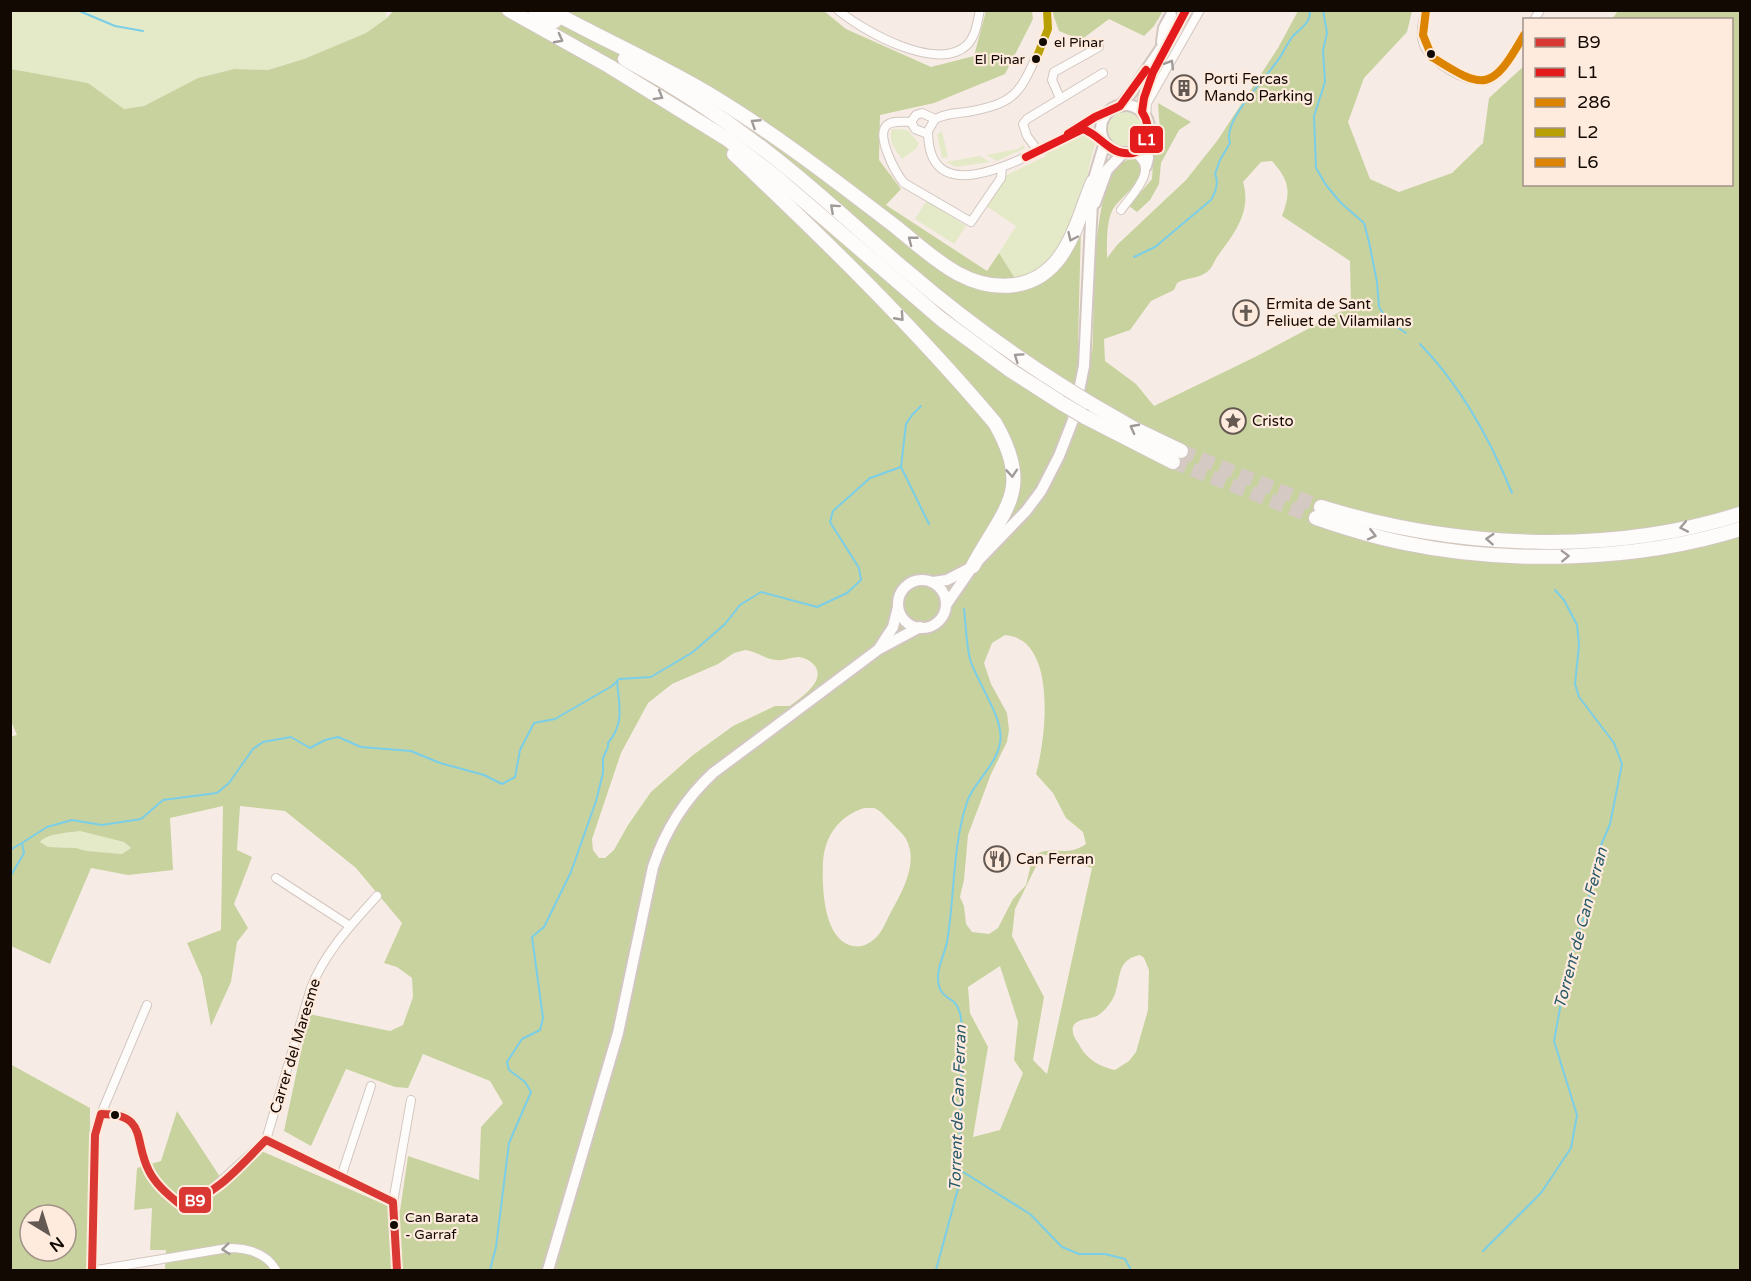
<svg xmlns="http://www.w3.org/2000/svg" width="1751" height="1281" viewBox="0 0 1751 1281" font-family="'Varela Round',sans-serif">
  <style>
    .green { fill: #e4e9c8 }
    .forest { fill: #c8d29e; fill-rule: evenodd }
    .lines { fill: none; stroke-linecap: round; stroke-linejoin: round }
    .stream { stroke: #7bcee7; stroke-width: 2 }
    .motorway-tunnel { stroke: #d5cac3; stroke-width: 14; stroke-dasharray: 14 7; stroke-linecap: butt }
    .minor-casing { stroke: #d2c7c0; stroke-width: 10 }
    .secondary-casing { stroke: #d2c7c0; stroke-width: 14 }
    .motorway-casing { stroke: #d2c7c0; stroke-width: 16 }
    .minor { stroke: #fefcfb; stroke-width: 8 }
    .secondary { stroke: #fefcfb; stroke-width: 10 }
    .motorway { stroke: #fefcfb; stroke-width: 14 }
    .motorway-bridge-casing { stroke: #d2c7c0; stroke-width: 16; stroke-linecap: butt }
    .motorway-bridge { stroke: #fefcfb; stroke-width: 14 }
    .bus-1-casing { stroke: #ffebdd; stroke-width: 12 }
    .bus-2-casing { stroke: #ffebdd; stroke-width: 12 }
    .bus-3-casing { stroke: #ffebdd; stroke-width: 12 }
    .bus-4-casing { stroke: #ffebdd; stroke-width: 12 }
    .bus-5-casing { stroke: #ffebdd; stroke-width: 12 }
    .bus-1 { stroke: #da3832; stroke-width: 8 }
    .bus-2 { stroke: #e31b1d; stroke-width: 8 }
    .bus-3 { stroke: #dc8400; stroke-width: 8 }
    .bus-4 { stroke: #b8a002; stroke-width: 8 }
    .bus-5 { stroke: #dc8400; stroke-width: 8 }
    .oneway { stroke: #a09b98 }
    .bus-dot { fill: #130903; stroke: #ffebdd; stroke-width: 2 }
    .labels { text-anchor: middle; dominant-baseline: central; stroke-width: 4.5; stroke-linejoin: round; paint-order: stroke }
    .bus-label { font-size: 14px; fill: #130903; stroke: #ffebdd; text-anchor: start }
    .poi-label { font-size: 15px; fill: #130903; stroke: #ffebdd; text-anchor: start }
    .street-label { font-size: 15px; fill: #130903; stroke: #ffebdd }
    .water-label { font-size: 16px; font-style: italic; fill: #275969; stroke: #ffebdd }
    .line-badge { stroke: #ffebdd; stroke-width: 2 }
    .badge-label { font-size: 16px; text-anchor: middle; font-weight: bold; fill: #fff }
  </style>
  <rect width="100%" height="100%" fill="#f7ece5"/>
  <g class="green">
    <path d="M385,10L387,18L366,33L304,59L268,70L234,69L198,78L144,106L124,109L88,83L11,69L10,11Z"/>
    <circle cx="1125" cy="129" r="17"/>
    <path d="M892,129L907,130L919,143L916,149L902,159C895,149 888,142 892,129Z"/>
    <path d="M942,131L948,157L942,158L937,135Z"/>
    <path d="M1087,132L1095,138V144C1084,183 1076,244 1042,268C1034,273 1024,276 1016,280L999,253L1016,226L986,206L1007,175L1046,156L1044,152L1073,136Z"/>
    <path d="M1023,145L1025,148L997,161L986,155L1018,149Z"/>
    <path d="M980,156L990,162L956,167L946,162Z"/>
    <path d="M927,200L966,226L954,244L915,219Z"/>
    <path d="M80,831L124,842L131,848L122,854L87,851L76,848L48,847L40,842C48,833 68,833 80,831Z"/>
  </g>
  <g class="forest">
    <path d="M394,10L824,11L846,29L931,67L974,56L986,11H1032L1033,19L1005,74L934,103L880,115L879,160L901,189L886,205L987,271L999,253L1016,280L962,281L1028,285L1081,227L1078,344L1092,353C1096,324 1086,147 1138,160C1150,181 1120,195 1112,211C1106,224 1107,245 1107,258L1117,245L1186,180L1217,141L1278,48L1298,11H1412L1407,32L1364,78L1348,122L1370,179L1399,192L1452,173L1483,143L1489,98L1524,66V184H1732V20L1612,19L1618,11H1740V1270H165L166,1250H150L152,1208L134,1210L137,1168L161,1161L177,1111L224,1183L259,1150L400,1211L408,1156L479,1180L481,1127L503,1103L490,1081L423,1054L408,1088L395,1087L346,1069L311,1146L284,1131L309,1014L390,1031L403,1025L413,997L412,978L397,967L384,963L402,923L356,868L285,811L240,806L237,850L252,857L234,904L248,928L237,942L231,982L211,1026L202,977L187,943L221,930L223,806L170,818L173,870L128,875L91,868L50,964L11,946L10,737L17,735L11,721V69L88,83L124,109L144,106L198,78L234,69L268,70L304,59L366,33L387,18ZM1272,161C1290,181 1291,192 1282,216L1350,261L1351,306L1255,357L1154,406L1136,384L1105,361L1104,339L1130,330L1151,301L1174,290L1177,283C1187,277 1202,279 1210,269C1213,266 1214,261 1217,257C1234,234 1252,212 1243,182L1261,162ZM1005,635C1058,639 1046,738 1036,774L1053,793L1066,818L1083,832L1086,844C1066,858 1052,845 1037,854L1031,864L1026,885L1013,899L998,928L989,934L972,932L966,924L964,906L960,897L964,880L968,835L991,774L1007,742L1009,730L1007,713L991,684L984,663L992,643ZM745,650C756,651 765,659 776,660C784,661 791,657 799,657C806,658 811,661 815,666C826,682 800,698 790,706H775L733,726L693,755L651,792L628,825L614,850L605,858H599L593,850L592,839L621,753L648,703L672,684L718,664L734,653ZM864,808H874L878,810C883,813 886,818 891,822C896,828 902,832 906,839C919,862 902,892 891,912C884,925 881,937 867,944C862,947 855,947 849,945C823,935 822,886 823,862C825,836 838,817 864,808ZM80,831L124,842L131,848L122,854L87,851L76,848L48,847L40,842C48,833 68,833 80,831ZM1042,854L1092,868L1047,1074L1033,1060L1044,997L1012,936L1015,909ZM1140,955L1144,958L1149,970L1148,1010L1136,1052L1129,1061L1115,1070C1101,1067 1088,1060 1081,1048C1079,1044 1076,1041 1074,1036C1067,1018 1089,1020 1097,1016C1104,1012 1112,1002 1115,994C1121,977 1117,959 1140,955ZM1000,966L1018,1022L1014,1060L1023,1073L1000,1130L973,1137L988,1047L970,1013L968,987Z"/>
    <path d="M1052,11V10L1163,11L1154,26L1144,36L1109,19L1081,40L1059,31Z"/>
    <path d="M1158,103L1191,122L1179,130L1161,163L1159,184L1150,200L1137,212L1129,206L1152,179L1154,148L1160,131Z"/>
    <path d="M10,1064L90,1108L89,1270H11ZM30,1215H66V1251H30Z"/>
  </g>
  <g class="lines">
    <g class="stream">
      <path d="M77,10L115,26L143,31"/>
      <path d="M1323,10L1327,33L1323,50L1325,82L1314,116L1316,168L1326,185L1341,203L1364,223L1369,242L1377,282L1379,307L1388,321L1406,333"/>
      <path d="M1134,257L1155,247L1211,200C1215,193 1219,182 1215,174L1220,160L1230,143C1222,121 1263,82 1275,64C1282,56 1286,45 1293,36C1300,28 1311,24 1310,10"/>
      <path d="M1420,344C1461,386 1490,439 1512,493"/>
      <path d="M901,467L929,524"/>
      <path d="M10,850L22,843"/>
      <path d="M10,877L24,853L22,843L47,827L72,820L102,825L141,819L163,800L217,793L229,783L253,749L263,742L291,737L310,748L325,740L338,737L361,747L411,751L440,763L484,775L502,784L515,777L520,750L534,723L555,719L612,686L619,679L651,677L693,652L725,624L740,605L761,592L817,607L847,593L861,580L859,568L830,522L833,511L870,478L901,467L906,424L912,415L921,406"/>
      <path d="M960,1170L1030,1214L1062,1247L1079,1254H1105L1125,1259L1131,1270"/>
      <path d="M1483,1251L1541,1193L1571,1148L1577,1115L1554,1041L1564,986L1581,924L1588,909L1591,879L1596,857L1610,824L1622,764L1614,743L1579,697L1575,684L1579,645L1577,625L1564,600L1555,590"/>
      <path d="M490,1270L496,1247L509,1143L531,1092L525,1082L509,1070L507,1062L522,1039L540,1030L543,1018L532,937L544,927L571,872L596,801L603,773V758L608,747V743C625,723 619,706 617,681"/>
      <path d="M936,1270L959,1185L962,1028C961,1019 961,1009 954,1002C948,997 941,995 939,986C935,970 944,957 947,942C955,895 952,848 967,802C973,783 996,766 1000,743C1005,719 977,683 970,659C966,643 966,625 964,609"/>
    </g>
    <g class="motorway-tunnel">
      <path d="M1181,451L1321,507"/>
      <path d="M1173,462L1316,518"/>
    </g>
    <g class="minor-casing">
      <g id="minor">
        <path d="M838,10C863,31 937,73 967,45C976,36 977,23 980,10"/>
        <path d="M1047,10C1052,27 1044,39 1037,55C1018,97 1013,103 967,112C956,113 945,114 935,119L928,131C928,222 1041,147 1080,130L1090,131L1103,139"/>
        <path d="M1426,10C1423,21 1420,32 1423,42C1428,62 1472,88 1491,79C1506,71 1516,48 1524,35"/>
        <path d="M1534,20L1540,10"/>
        <path d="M1060,98L1052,80L1054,72L1099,47"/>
        <path d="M1146,116L1147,103L1200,10"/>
        <path d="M911,122C904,122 894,120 887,125C875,135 896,174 904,183L971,222L1001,178L1002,167"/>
        <path d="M911,122L916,115L922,113L935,119"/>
        <path d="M911,122L915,129L928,134"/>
        <path d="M1074,129L1108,112"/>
        <path d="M1038,151L1027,136L1023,124L1027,119L1103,73"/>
        <path d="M1121,210C1133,193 1162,167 1132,152"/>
        <path d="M276,878L350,926"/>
        <path d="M101,1114C143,1111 134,1133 145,1162C151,1180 166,1194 181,1205L192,1204L210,1191L266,1140L311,988C325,952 351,925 377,896"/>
        <path d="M266,1140L393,1202"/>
        <path d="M341,1177L371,1086"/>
        <path d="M92,1270L95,1135L101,1114L147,1005"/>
        <path d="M97,1270L228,1248C246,1248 266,1252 276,1270"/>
        <path d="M397,1270L393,1225V1202L411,1100"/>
      </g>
    </g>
    <g class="secondary-casing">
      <g id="secondary">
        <path d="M1162,42L1164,28L1171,15"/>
        <circle cx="1125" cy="129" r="24"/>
        <path d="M1120,106L1131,93L1185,13"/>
        <path d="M1142,112L1146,87L1158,64"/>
        <path d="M1146,166L1148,158L1146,143"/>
        <path d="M1095,203L1107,170L1123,153"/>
        <circle cx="922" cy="604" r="24"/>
        <path d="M933,582L947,580L972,567"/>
        <path d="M946,605L973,566L1026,511L1041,491L1059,456L1073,420L1084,366L1093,182L1105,142"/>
        <path d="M880,647L893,627L898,607"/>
        <path d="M548,1270L618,1033L653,867C665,831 685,799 713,773L879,649L920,627"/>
      </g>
    </g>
    <g class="motorway-casing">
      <g id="motorway">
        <path d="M509,10L609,66L727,139L775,176L941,319L1010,370L1063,404"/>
        <path d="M535,10L555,21"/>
        <path d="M549,10C604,40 661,65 714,97C778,136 837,182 896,227C931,255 966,292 1015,285C1067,277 1076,222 1093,182"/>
        <path d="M625,59C675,86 722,117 766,151C816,189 861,233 909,273C959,316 1011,354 1067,389"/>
        <path d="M734,154C825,240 914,327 995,423C1034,491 1004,508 973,566"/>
        <path d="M1088,402L1133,428L1181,451"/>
        <path d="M1085,417L1173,462"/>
        <path d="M1321,507C1453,548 1608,556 1740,514"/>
        <path d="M1316,518C1345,528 1374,537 1404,543C1508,565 1639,561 1740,529"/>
      </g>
    </g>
    <use href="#minor" class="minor"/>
    <use href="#secondary" class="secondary"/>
    <use href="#motorway" class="motorway"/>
    <g class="motorway-bridge-casing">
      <g id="motorway-bridge">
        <path d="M1067,389L1088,402"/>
        <path d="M1063,404L1085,417"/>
      </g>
    </g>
    <use href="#motorway-bridge" class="motorway-bridge"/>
    <g class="bus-1-casing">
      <path id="bus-1" d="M92,1270L95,1135L101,1114C148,1114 133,1140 149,1171C156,1185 169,1196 181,1205C216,1196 241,1165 266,1140L393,1202L397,1270"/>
    </g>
    <g class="bus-2-casing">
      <g id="bus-2">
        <path d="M1068,134L1095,117L1120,106L1146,70"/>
        <path d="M1026,157L1083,129C1098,134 1109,152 1124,153C1149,157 1153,127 1142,112L1144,98L1153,72L1186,10"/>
      </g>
    </g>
    <g class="bus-3-casing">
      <path id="bus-3" d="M1432,57C1485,91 1492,91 1524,35"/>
    </g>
    <g class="bus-4-casing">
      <path id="bus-4" d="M1036,59L1048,29L1047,10"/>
    </g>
    <g class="bus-5-casing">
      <path id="bus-5" d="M1426,10L1423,35L1432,57"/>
    </g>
    <use href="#bus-1" class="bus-1"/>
    <use href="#bus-2" class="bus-2"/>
    <use href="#bus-3" class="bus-3"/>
    <use href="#bus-4" class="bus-4"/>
    <use href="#bus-5" class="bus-5"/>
  </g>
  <defs><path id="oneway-chevron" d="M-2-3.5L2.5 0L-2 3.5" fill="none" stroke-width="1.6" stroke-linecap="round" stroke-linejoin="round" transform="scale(1.5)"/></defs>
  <g class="oneway">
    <use href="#oneway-chevron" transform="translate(559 39) rotate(28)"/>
    <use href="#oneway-chevron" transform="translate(1170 64) rotate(-59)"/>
    <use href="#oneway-chevron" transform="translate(659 96) rotate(31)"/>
    <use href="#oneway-chevron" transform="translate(755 123) rotate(-147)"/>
    <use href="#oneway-chevron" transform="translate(834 208) rotate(-138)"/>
    <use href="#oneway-chevron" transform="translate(1072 237) rotate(115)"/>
    <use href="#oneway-chevron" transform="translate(912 240) rotate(-142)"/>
    <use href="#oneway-chevron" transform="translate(900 317) rotate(48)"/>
    <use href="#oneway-chevron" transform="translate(1018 357) rotate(-145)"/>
    <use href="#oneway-chevron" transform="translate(1134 428) rotate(-152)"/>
    <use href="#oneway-chevron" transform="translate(1012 473) rotate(86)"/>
    <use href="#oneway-chevron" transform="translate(1684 527) rotate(169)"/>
    <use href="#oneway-chevron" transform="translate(1372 535) rotate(14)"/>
    <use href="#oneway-chevron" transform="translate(1490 539) rotate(-176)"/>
    <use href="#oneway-chevron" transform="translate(1565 556) rotate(-2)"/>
    <use href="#oneway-chevron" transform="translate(226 1249) rotate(174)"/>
  </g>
  <defs>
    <g id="building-ring" transform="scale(1.35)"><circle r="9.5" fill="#ffebdd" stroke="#635852" stroke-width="1.5"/><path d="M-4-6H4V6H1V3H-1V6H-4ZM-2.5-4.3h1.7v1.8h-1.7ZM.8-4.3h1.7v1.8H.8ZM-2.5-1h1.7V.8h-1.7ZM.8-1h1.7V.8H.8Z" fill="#635852"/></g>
    <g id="church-ring" transform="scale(1.35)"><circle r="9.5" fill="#ffebdd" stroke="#635852" stroke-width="1.5"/><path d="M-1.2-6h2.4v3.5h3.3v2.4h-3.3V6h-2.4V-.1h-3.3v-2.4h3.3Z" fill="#635852"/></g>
    <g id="sight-ring" transform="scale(1.35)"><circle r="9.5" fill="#ffebdd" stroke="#635852" stroke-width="1.5"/><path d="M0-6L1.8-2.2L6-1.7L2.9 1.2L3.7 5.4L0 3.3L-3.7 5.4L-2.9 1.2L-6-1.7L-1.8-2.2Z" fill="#635852"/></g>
    <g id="restaurant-ring" transform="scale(1.35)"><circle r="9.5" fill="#ffebdd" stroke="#635852" stroke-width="1.5"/><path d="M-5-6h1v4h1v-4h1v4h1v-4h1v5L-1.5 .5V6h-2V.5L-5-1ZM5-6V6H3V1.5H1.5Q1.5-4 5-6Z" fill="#635852"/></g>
  </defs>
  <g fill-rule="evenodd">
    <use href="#building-ring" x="1184" y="88"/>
    <use href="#church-ring" x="1246" y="313"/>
    <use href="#sight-ring" x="1233" y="421"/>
    <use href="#restaurant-ring" x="997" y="859"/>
  </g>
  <g class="bus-dot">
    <circle cx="1043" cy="42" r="5"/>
    <circle cx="1431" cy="54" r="5"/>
    <circle cx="1036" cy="59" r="5"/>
    <circle cx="115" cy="1115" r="5"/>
    <circle cx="394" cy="1225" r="5"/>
  </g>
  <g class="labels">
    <g class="bus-label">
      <text x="1054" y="42">el Pinar</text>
      <text x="1025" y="59" text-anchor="end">El Pinar</text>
      <text x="405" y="1217">Can Barata<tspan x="405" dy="17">- Garraf</tspan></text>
    </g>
    <g class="poi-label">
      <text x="1204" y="79">Porti Fercas<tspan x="1204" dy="17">Mando Parking</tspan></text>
      <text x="1266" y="304">Ermita de Sant<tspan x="1266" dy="17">Feliuet de Vilamilans</tspan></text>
      <text x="1252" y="421">Cristo</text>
      <text x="1016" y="859">Can Ferran</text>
    </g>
    <g class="street-label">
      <text transform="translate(295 1046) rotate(-73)">Carrer del Maresme</text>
    </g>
    <g class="water-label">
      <text transform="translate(1581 928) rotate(-75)">Torrent de Can Ferran</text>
      <text transform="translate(958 1108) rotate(-88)">Torrent de Can Ferran</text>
    </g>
  </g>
  <g class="line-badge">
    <rect x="1129" y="125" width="35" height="29" rx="6" fill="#e31b1d"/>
    <rect x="178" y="1186" width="34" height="28" rx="6" fill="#da3832"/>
  </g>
  <g class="badge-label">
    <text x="1147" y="145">L1</text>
    <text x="195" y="1206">B9</text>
  </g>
  <rect width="1751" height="1281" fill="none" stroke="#130903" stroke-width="24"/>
  <rect x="1523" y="18" width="210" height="168" fill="#ffebdd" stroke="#a19186" stroke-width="1.5"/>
  <rect x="1535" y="38" width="30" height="9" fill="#da3832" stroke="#a19186" stroke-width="1.5"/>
  <text x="1577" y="48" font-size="18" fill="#130903">B9</text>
  <rect x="1535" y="68" width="30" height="9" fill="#e31b1d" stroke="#a19186" stroke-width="1.5"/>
  <text x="1577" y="78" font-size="18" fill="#130903">L1</text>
  <rect x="1535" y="98" width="30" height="9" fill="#dc8400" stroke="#a19186" stroke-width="1.5"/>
  <text x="1577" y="108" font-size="18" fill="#130903">286</text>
  <rect x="1535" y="128" width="30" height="9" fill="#b8a002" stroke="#a19186" stroke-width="1.5"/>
  <text x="1577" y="138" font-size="18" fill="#130903">L2</text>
  <rect x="1535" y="158" width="30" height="9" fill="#dc8400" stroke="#a19186" stroke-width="1.5"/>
  <text x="1577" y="168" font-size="18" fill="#130903">L6</text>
  <g transform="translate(48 1233) rotate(142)"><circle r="28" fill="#ffebdd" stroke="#a19186" stroke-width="1.5"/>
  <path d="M0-4.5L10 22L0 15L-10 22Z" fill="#635852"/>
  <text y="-9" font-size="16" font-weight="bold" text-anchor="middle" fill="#130903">N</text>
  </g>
</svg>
